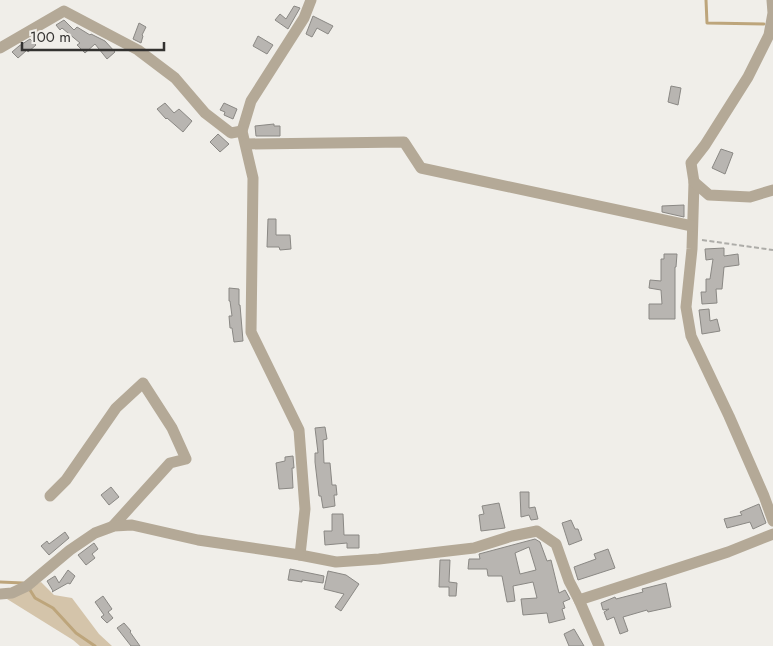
<svg xmlns="http://www.w3.org/2000/svg" width="773" height="646" viewBox="0 0 773 646" font-family="Jost,sans-serif">
  <style>
    .green { fill: #d4c4aa }
    .lines { fill: none; stroke-linecap: round; stroke-linejoin: round }
    .stream { stroke: #bda57b; stroke-width: 3 }
    .building { fill: #b8b5b1; stroke: #8a8884; fill-rule: evenodd }
    .path { stroke: #adaca8; stroke-width: 2; stroke-dasharray: 5 2.5; stroke-linecap: butt }
    .minor { stroke: #b4a997; stroke-width: 11 }
  </style>
  <rect width="100%" height="100%" fill="#f0eee9"/>
  <path class="green" d="M41,582L54,595L72,598L99,634L112,646H80L73,640L7,599Z"/>
  <g class="lines">
    <g class="stream">
      <path d="M706,0L707,23L764,24"/>
      <path d="M0,582L23,583"/>
      <path d="M30,590L35,598L53,608L76,633L95,646"/>
    </g>
  </g>
  <g class="building">
    <path d="M294,6L300,8L288,29L275,20L280,14L286,19Z"/>
    <path d="M313,16L333,26L328,34L317,28L312,37L306,34Z"/>
    <path d="M64,20L74,30L77,27L90,35L91,34L105,41L115,52L107,59L95,44L85,53L77,45L80,43L62,28L60,30L56,25Z"/>
    <path d="M139,23L146,27L142,35L143,36L141,43L133,39Z"/>
    <path d="M258,36L273,45L267,54L253,46Z"/>
    <path d="M30,39L36,45L28,52L27,50L18,58L12,52L19,46Z"/>
    <path d="M671,86L681,88L678,105L668,102Z"/>
    <path d="M165,103L174,113L179,109L192,121L183,132L167,118L166,119L157,109Z"/>
    <path d="M224,103L237,109L233,119L224,115L225,112L220,110Z"/>
    <path d="M274,124V126H280V136H256L255,126Z"/>
    <path d="M218,134L229,144L220,152L210,142Z"/>
    <path d="M721,149L733,153L725,174L712,168Z"/>
    <path d="M684,205V217L662,212V206Z"/>
    <path d="M268,219H276V235H290L291,249L280,250L279,247H267Z"/>
    <path d="M724,248V256L738,254L739,265L724,267L722,289H716L717,303L702,304L701,292H706V279H710L713,259L706,260L705,249Z"/>
    <path d="M664,254H677L676,267H675V319H649V304H662L661,290L649,288L650,280L661,281V259H664Z"/>
    <path d="M229,288L239,289V305H240L243,341L234,342L232,328H230L229,316H232L230,301H229Z"/>
    <path d="M709,309L710,321L717,319L720,331L702,334L699,310Z"/>
    <path d="M325,427L327,439L323,440L324,463H330L332,485H336L337,495H334L335,506L323,508L321,496H319L315,462V453H318L315,428Z"/>
    <path d="M293,456L294,468H292L293,488L279,489L276,463L285,461V457Z"/>
    <path d="M111,487L119,497L109,505L101,495Z"/>
    <path d="M520,492H529V508L535,507L538,519L531,520L529,515L521,517Z"/>
    <path d="M499,503L505,528L481,531L479,515L484,514L482,506Z"/>
    <path d="M759,504L766,523L753,529L750,522L727,528L724,519L742,515L740,512Z"/>
    <path d="M332,514H343L344,535H359V548H347V543L325,545L324,531H332Z"/>
    <path d="M571,520L575,529H578L582,540L569,545L562,523Z"/>
    <path d="M65,532L69,538L49,555L41,546L47,541L49,544Z"/>
    <path d="M535,539L540,542L547,561L551,560L559,593L565,590L570,599L563,602L565,608L562,609L565,619L549,623L547,613L523,615L521,599L537,598L533,582L513,586L515,601L507,602L502,576H488L487,569H468L469,559H480L479,554ZM529,547L536,570L520,574L515,553Z"/>
    <path d="M94,543L98,549L92,554L95,558L86,565L78,555Z"/>
    <path d="M608,549L615,568L578,580L574,567L596,559L594,554Z"/>
    <path d="M440,560H450L449,582L457,583L456,596H449V587H439Z"/>
    <path d="M290,569L324,576L323,583L302,580V582L288,580Z"/>
    <path d="M68,570L75,576L70,584L68,583L52,592L53,591L47,581L55,576L59,583Z"/>
    <path d="M328,571L346,575L359,584L341,611L335,607L344,594L324,589Z"/>
    <path d="M666,583L671,607L648,612L647,610L623,617L628,631L620,634L614,617L607,620L604,612L609,609L603,610L601,603L615,597L616,599L643,592L642,589Z"/>
    <path d="M103,596L112,609L108,612L113,618L107,623L101,617L104,615L95,602Z"/>
    <path d="M124,623L131,631L130,632L140,646H131L117,628Z"/>
    <path d="M574,629L584,646H569L564,634Z"/>
  </g>
  <g class="lines">
    <path class="path" d="M702,240L773,250"/>
    <g class="minor">
      <path d="M311,0L304,18L251,101L242,131L253,178L251,332L299,430L305,509L300,555L336,562L379,559L474,548L512,536L537,531L556,544L569,581L579,600L599,646"/>
      <path d="M772,0L773,13L769,35L748,77L705,145L691,163L694,182L692,249L686,307L691,336L729,416L764,496L773,521"/>
      <path d="M0,48L64,11L138,50L175,78L205,113L231,133L242,131"/>
      <path d="M246,144L404,142L421,168L692,226"/>
      <path d="M694,182L709,195L750,197L773,190"/>
      <path d="M50,496L66,480L116,408L143,383L172,428L186,459L170,463L113,526"/>
      <path d="M0,594L12,593L27,586L70,550L95,533L114,526L132,525L198,540L300,555"/>
      <path d="M579,600L728,552L773,534"/>
    </g>
  </g>
  <path d="M22 42v8h142v-8" fill="none" stroke="#333230" stroke-width="2.5"/>
  <text x="30" y="42" font-size="15" fill="#333230" stroke="#f0eee9" stroke-width="4" paint-order="stroke">100 m</text>
</svg>
